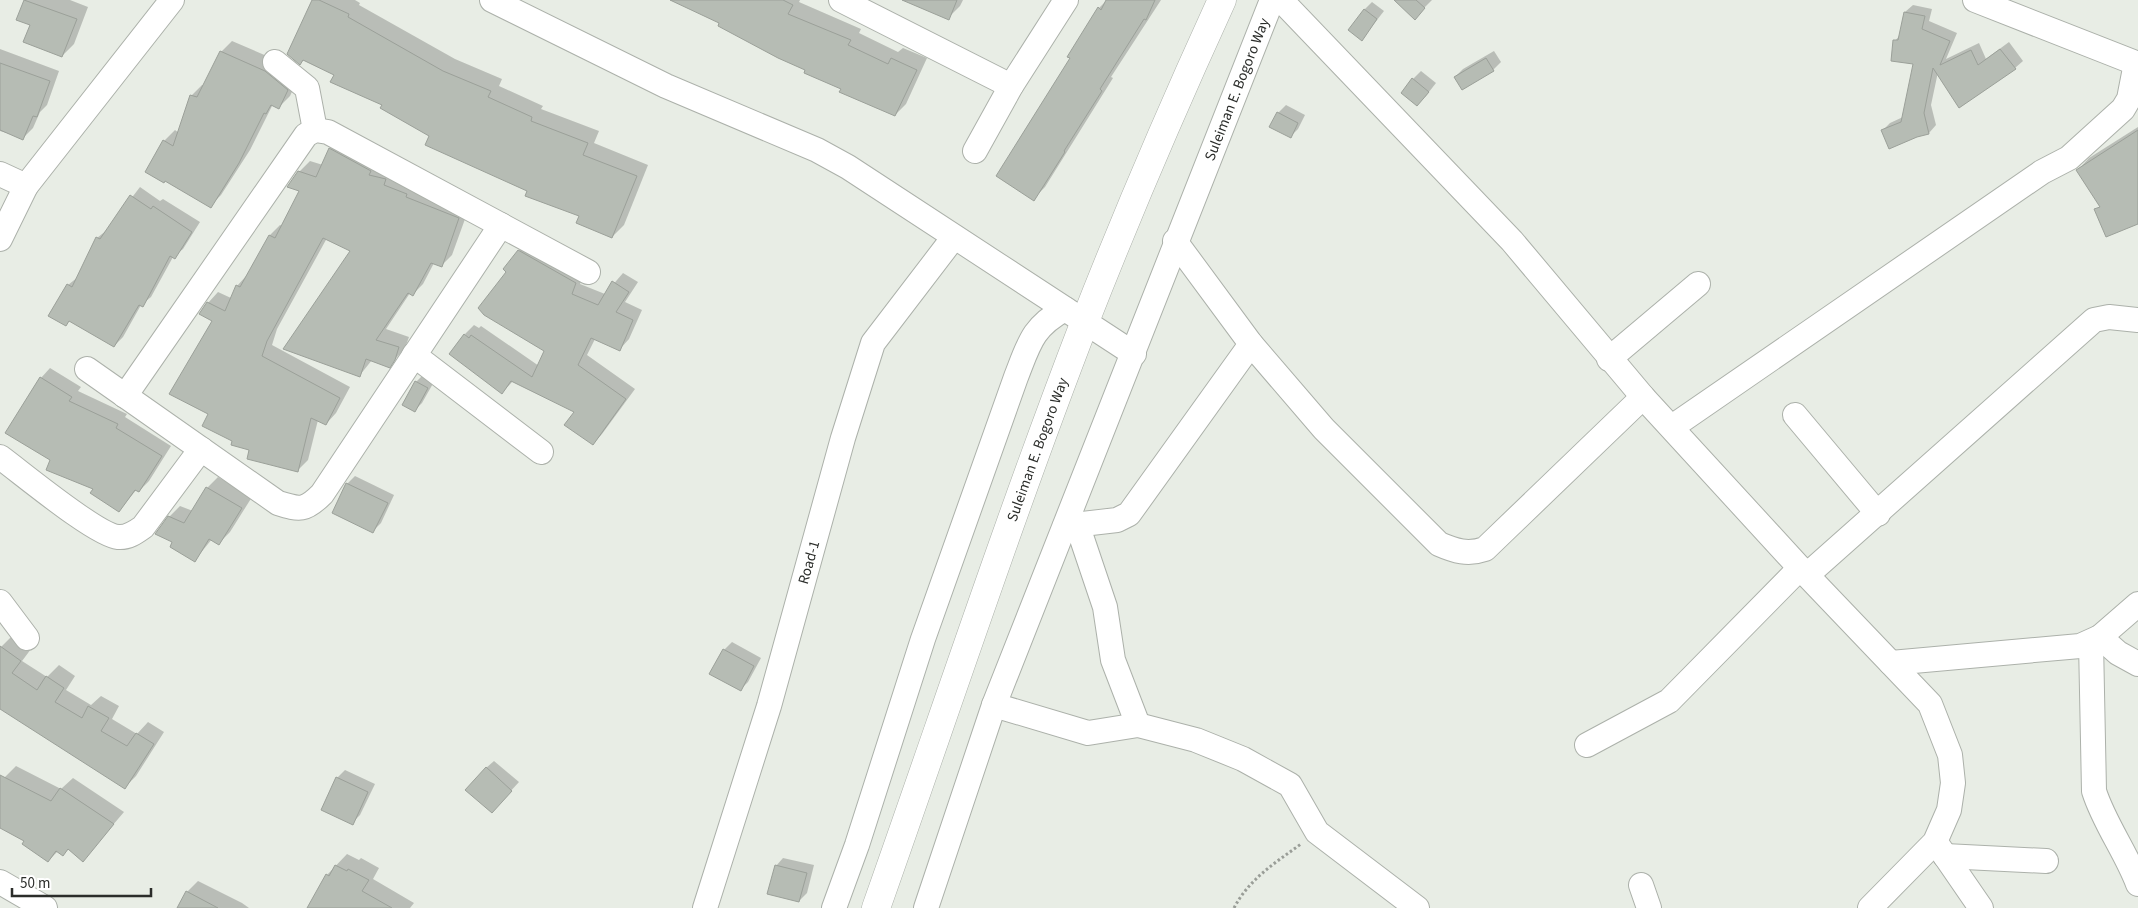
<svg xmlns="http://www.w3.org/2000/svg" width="2138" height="908" viewBox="0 0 2138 908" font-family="'Source Sans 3',sans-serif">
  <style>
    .shadow { fill: #0003 }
    .building { fill: #b6bcb4; stroke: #9ba099 }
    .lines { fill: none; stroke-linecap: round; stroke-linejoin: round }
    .minor-casing { stroke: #acb1aa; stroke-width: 26 }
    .major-casing { stroke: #acb1aa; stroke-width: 29 }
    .path { stroke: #999d97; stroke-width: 3; stroke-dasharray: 2.5 2.5; stroke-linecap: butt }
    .minor { stroke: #fff; stroke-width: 24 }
    .major { stroke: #fff; stroke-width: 28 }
    .labels { text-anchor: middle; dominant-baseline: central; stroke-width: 4; stroke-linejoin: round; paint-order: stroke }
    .street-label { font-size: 15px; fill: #2b2d2a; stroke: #fff }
  </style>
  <rect width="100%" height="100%" fill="#e8ede5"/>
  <g class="shadow">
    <path d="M25,0H70L88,7L74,44L62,56L31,24L18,19Z"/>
    <path d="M314,0H355L360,3L359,5L455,59L502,79L499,86L543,106L541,109L599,131L594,143L648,165L624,225L612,237L580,215L529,190L430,135L335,75L304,60L300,63Z"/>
    <path d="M679,0H800L799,2L861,29L859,33L898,52L903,48L927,58L906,104L895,115Z"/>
    <path d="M913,0H963L960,6L948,18Z"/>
    <path d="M1107,0H1161L1111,77L1113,78L1045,187L1033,199L1071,58L1099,8Z"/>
    <path d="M1400,0H1432L1414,18Z"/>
    <path d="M1372,2L1384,11L1362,39L1364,10Z"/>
    <path d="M1913,5L1932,9L1929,21L1957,33L1946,59L1979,43L1986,59L2009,42L2023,61L2015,68L1938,72L1931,105L1936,125L1929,133L1883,130L1890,123L1903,117L1914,63L1895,41L1900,35L1905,12Z"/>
    <path d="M232,41L276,60L298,79L290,96L279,107L274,105L272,106L250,150L221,195L210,206L164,141L175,130L179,133L191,96L202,85H204L221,52Z"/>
    <path d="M0,49L59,71L47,105L40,112L33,128L23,138L0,131Z"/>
    <path d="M1494,51L1501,62L1493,70L1455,77L1463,69Z"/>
    <path d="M1421,71L1436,83L1425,97L1413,79Z"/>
    <path d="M1286,105L1305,115L1298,129L1291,136L1278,113Z"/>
    <path d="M2138,127V165L2078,170L2089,158Z"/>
    <path d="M341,138L469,208L452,255L441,266L434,263L423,284L413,294L410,293L386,329L409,337L405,348L389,366L372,360L360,375L352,251L327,238L277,329L272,345L350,387L336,413L326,424L318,420L308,460L298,470L233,440L209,414L214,320L208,303L218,292L231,298L237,286L247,275L270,235L280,225L283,226L301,191L299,172L310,161L323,165L330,149Z"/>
    <path d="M140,187L160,201L163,199L200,222L183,249L173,257L151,297L141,305L123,337L114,346L70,320L65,325L50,315L68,285L78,277L97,238L107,230Z"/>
    <path d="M529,241L585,273L580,284L605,294L623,273L638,282L625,302L642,310L629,339L620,349L595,339L587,355L635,389L602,434L593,444L576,411L513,381L502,393L465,334L474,325L479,328L481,326L539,366L546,351L508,272L519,251Z"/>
    <path d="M50,368L81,387L78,391L127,414L125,417L171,446L149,481L139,491L137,489L119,511L95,489L52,459L41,378Z"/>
    <path d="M424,374L435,380L422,403L414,411L416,382Z"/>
    <path d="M355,476L394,495L381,523L373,531L347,484Z"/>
    <path d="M218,477L252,497L230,532L219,543L212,539L195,560L174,541L169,517L180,506L193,511L207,488Z"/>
    <path d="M13,635L31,649L22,661L47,677L59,665L75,676L66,690L91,705L101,696L119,706L112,719L137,734L148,722L164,732L136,776L125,787L0,707V648Z"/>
    <path d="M732,642L761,658L748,682L741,689L724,650Z"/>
    <path d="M494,761L519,782L499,804L486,768Z"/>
    <path d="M16,766L61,789L73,778L124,812L83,860L69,849L63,854L58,851L48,861L26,840L0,827V787L5,777Z"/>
    <path d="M345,770L375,784L360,815L352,823L337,778Z"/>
    <path d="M347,854L359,860L361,858L379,868L373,879L414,903L410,908H314L327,875Z"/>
    <path d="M783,858L814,865L807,893L799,901L776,866Z"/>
    <path d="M198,881L242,903L249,908H178L187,892Z"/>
  </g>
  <g class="building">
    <path d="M24,0L77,19L62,57L23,42L30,25L16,20Z"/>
    <path d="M312,0H319L349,14L348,17L443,71L491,91L488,97L532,117L531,121L588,143L583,155L637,176L612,238L576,223L579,216L525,196L527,191L425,145L429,136L380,108L382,105L330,82L334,75L303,60L300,65L287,54Z"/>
    <path d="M670,0H783L793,5L788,14L851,40L848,45L888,64L891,58L917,70L895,116L839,92L841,89L804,73L805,70L778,58L718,26L719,23Z"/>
    <path d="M902,0H957L949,20Z"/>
    <path d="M1106,0H1155L1146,20L1144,19L1100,89L1102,91L1064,151L1065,152L1034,201L996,176L1070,58L1067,57L1098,7L1101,10Z"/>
    <path d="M1394,0H1416L1425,8L1415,20Z"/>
    <path d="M1364,9L1377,19L1362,41L1348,30Z"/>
    <path d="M1904,12L1925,16L1922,29L1950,41L1940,65L1971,50L1978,65L2000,49L2016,69L1959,108L1933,68L1924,113L1929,134L1917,137L1889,149L1881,130L1901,122L1913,64L1891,61L1893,40H1898Z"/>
    <path d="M220,51L265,71L288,90L279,109L271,105L266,114L264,113L239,163L211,208L165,181L164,183L145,172L163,140L173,146L190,95L197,97Z"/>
    <path d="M1486,58L1494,71L1462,90L1454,77Z"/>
    <path d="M0,63L50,81L37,117L33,116L23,140L0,130Z"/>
    <path d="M1412,78L1429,92L1417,106L1401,93Z"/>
    <path d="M1277,112L1298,123L1291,138L1269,127Z"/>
    <path d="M2138,130V224L2106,237L2094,209L2100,207L2076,170Z"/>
    <path d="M329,148L371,171L369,175L386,179L384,185L407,194L406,197L459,218L442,267L431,263L413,296L408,293L376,340L399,347L395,360L390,368L366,359L360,377L283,349L350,251L323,238L267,341L262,356L340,398L326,425L311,418L298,472L247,459L249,450L231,445L232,441L202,426L208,414L169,394L212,321L199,314L207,302L225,311L236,285L240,287L269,235L275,238L299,191L287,187L298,171L316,177Z"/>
    <path d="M130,195L151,209L153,206L192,232L175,259L170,256L143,307L139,305L114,347L69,321L66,326L48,316L67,284L72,287L96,237L100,239Z"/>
    <path d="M518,250L576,283L572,294L598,305L612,281L629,292L616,312L633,320L620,351L591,338L578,365L626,399L593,445L564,425L574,412L511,381L502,394L449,354L464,334L469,338L471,335L532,377L544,351L484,315L478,308L506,272L503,269Z"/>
    <path d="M40,377L72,397L69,401L118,424L116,428L162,456L139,492L135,490L119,512L90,493L93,489L46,470L50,460L5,433Z"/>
    <path d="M415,381L428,388L415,412L402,405Z"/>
    <path d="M346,483L388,503L373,533L332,513Z"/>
    <path d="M206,487L242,508L219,545L209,539L195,562L170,547L172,542L155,534L168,516L184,523Z"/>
    <path d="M0,646L21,661L12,673L37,690L46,676L64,688L55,702L82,718L88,706L109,718L101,731L127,746L136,733L154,744L125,789L0,709Z"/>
    <path d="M723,649L754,666L741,691L709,674Z"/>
    <path d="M486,767L512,791L492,813L465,790Z"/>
    <path d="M0,775L51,801L60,788L114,824L83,862L68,849L63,856L56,851L48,862L22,844L24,841L0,828Z"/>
    <path d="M336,777L368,792L353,825L321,810Z"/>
    <path d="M335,865L347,871L348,869L369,880L362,891L392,908H307L326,874L329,876Z"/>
    <path d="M775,865L807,873L799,902L767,894Z"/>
    <path d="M186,891L218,908H177Z"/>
  </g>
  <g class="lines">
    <g class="minor-casing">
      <g id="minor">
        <path d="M492,0L666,86L817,150L848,167L1134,354"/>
        <path d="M841,0L1011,86"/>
        <path d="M1281,0L1512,241L1643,397L1800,568L1930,704L1950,755L1953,783L1949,810L1935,842L1870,908"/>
        <path d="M1975,0L2138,64"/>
        <path d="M275,62L307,88L315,130"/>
        <path d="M975,151L1011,86L1066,0"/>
        <path d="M0,174L26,186L172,0"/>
        <path d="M0,239L26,186"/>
        <path d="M1175,241L1251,344L1324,429L1439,544C1455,551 1468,555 1485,549L1643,397"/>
        <path d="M414,355L541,452"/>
        <path d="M1609,359L1698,284"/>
        <path d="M87,369L278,503C300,510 305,511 322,494L501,225"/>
        <path d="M125,396L306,135L315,130L328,132L588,272"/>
        <path d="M1795,415L1878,514"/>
        <path d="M1672,427L2042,172L2069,158L2123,109L2129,99L2136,63"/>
        <path d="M0,457C22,473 96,535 118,537C128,538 136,532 143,527L201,449"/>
        <path d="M1077,524L1105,607L1113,660L1138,725"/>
        <path d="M1065,526L1117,520L1129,514L1251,344"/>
        <path d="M1807,575L2094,320L2109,317L2138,320"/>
        <path d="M0,602L27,638"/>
        <path d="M2100,637L2118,653L2138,664"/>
        <path d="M2091,642L2094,791C2104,823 2126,852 2138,884"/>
        <path d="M1891,663L2080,646L2100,637L2138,604"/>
        <path d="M994,705L1088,733L1138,725L1196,740L1243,759L1290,785L1317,832L1417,908"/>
        <path d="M1587,745L1669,701L1800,568"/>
        <path d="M1939,847L1981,908"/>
        <path d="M1945,856L2046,861"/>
        <path d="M0,882L45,908"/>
        <path d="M1641,885L1649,908"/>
        <path id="s1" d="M705,908L769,706L843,438L873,343L954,237"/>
        <path d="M834,908L857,845L923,639L1016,377C1029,344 1032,327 1065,309"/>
        <path id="s2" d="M926,908L994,705L1272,0"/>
      </g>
    </g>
    <g class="major-casing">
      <g id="major">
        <path id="s3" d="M876,908C945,713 1010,516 1084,324C1127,214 1173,107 1222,0"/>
      </g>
    </g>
    <path class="path" d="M1234,908C1249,879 1275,863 1301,844"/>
    <use href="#minor" class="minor"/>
    <use href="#major" class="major"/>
  </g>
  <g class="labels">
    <g class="street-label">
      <text stroke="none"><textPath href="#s2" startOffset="876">Suleiman E. Bogoro Way</textPath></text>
      <text stroke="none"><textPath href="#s3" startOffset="486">Suleiman E. Bogoro Way</textPath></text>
      <text stroke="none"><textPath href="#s1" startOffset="361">Road-1</textPath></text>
    </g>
  </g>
  <path d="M12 888v8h139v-8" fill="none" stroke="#2b2d2a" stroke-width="2.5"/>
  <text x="20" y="888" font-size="15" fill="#2b2d2a" stroke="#ffffff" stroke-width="4" paint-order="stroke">50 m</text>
</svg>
